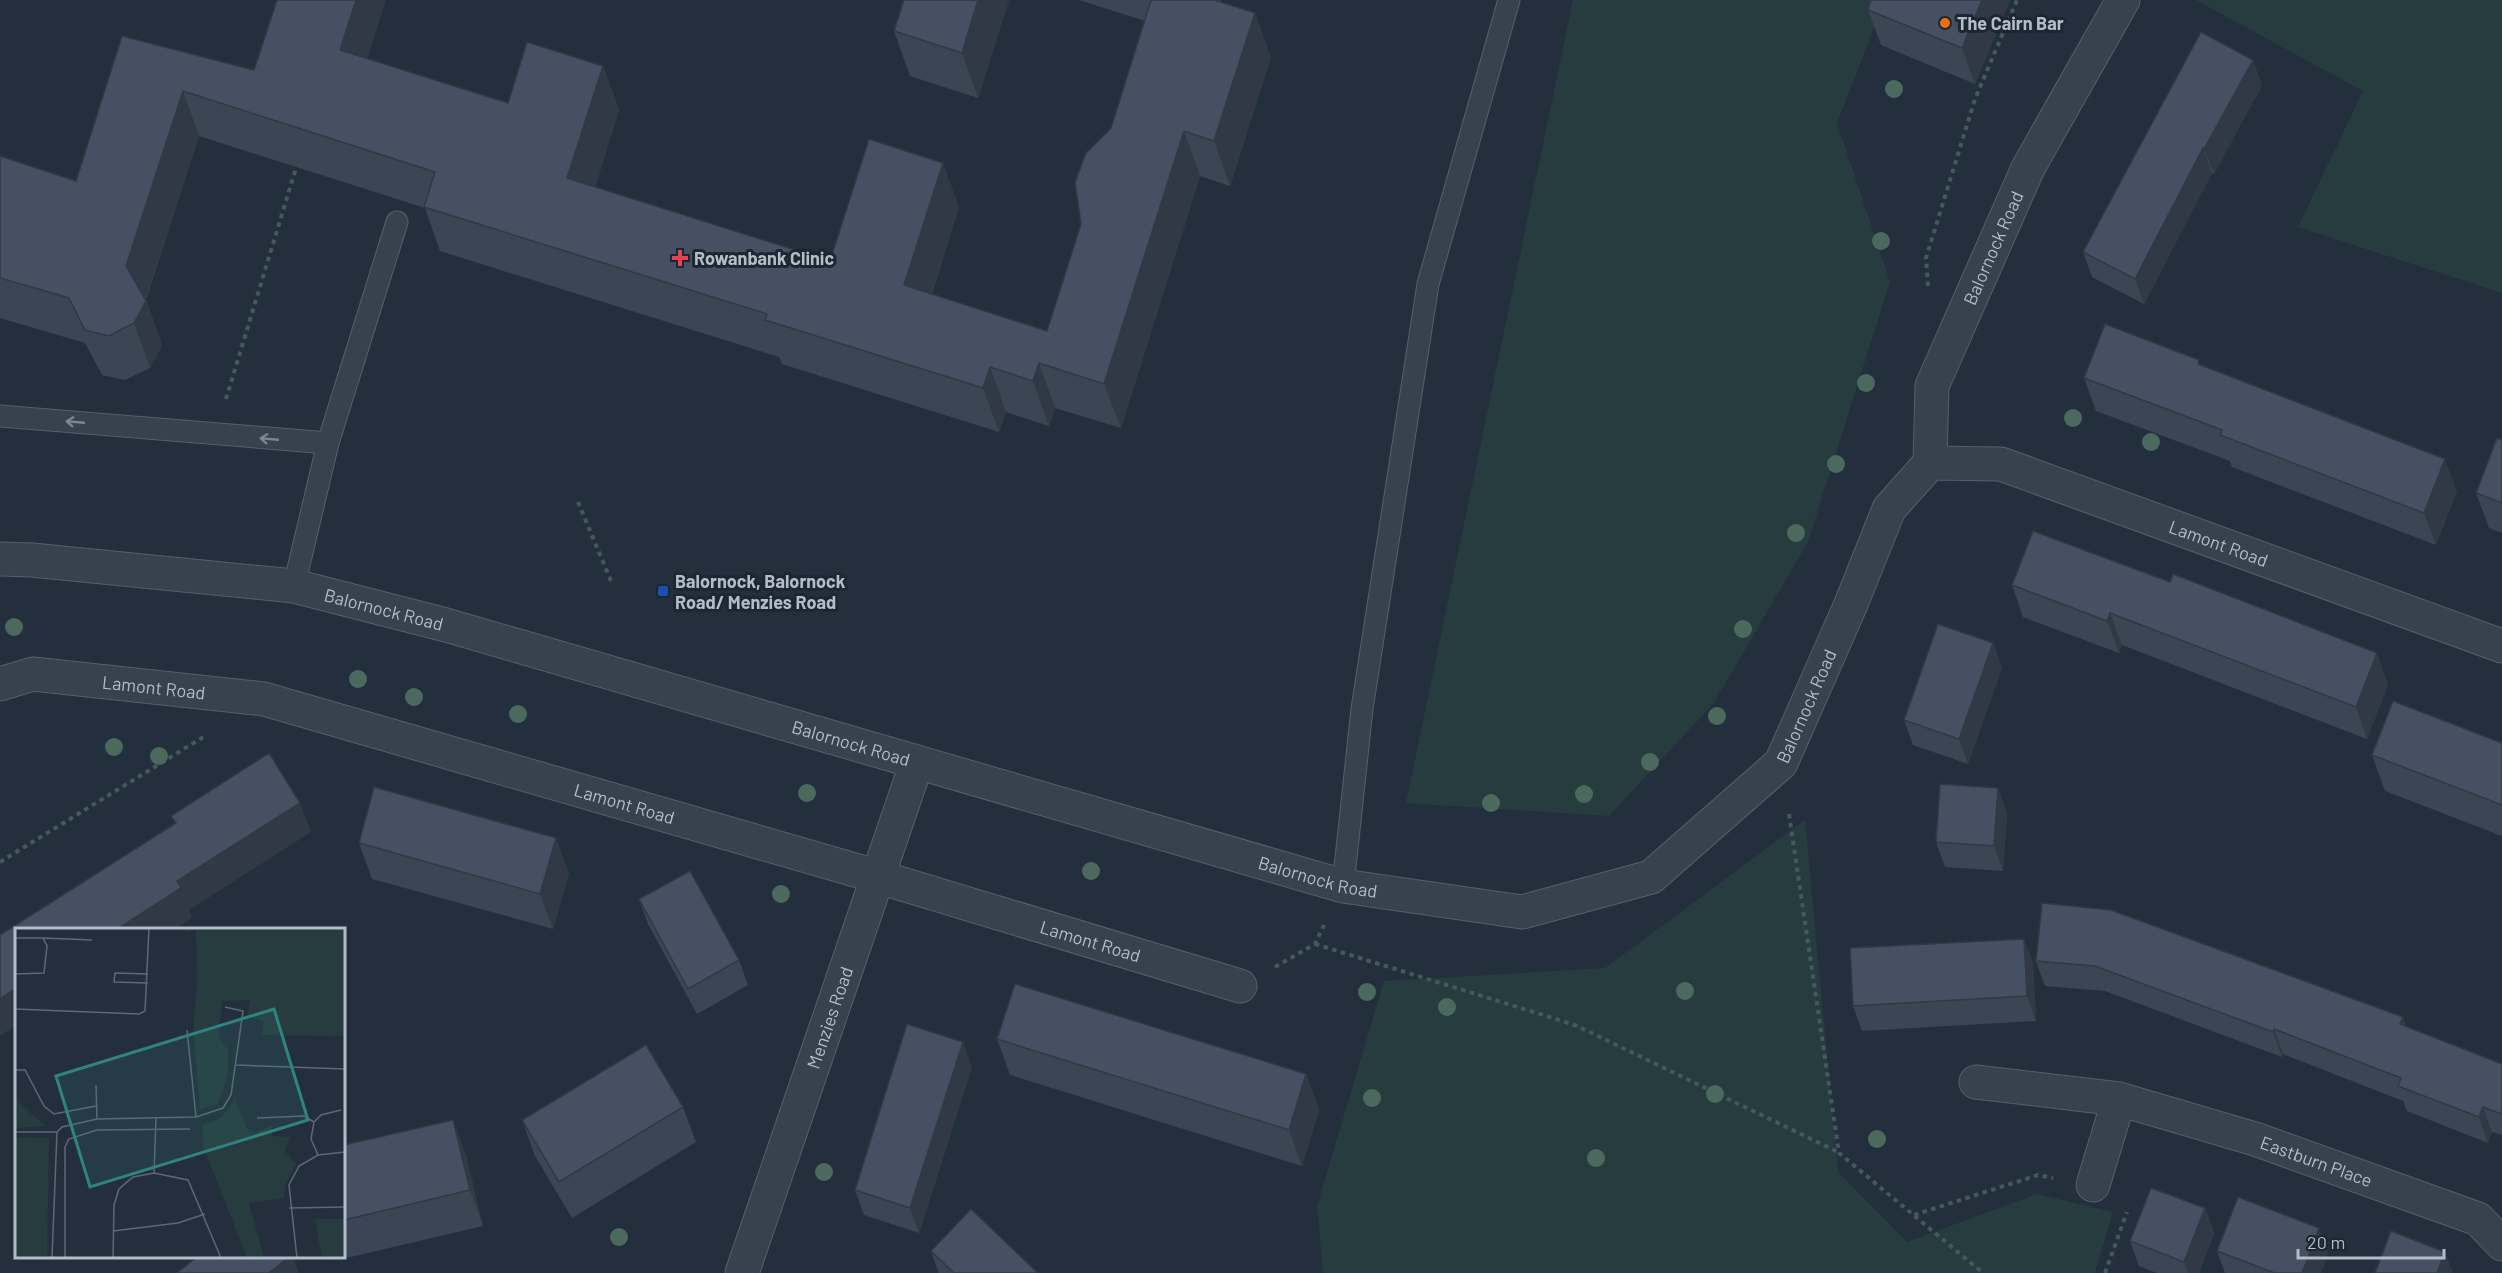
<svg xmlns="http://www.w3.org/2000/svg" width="2502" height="1273" viewBox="0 0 2502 1273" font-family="Barlow,sans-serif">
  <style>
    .green { fill: #263c3f }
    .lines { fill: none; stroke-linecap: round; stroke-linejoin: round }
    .service-casing { stroke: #565f6c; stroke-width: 23 }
    .minor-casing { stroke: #565f6c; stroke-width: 35 }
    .tertiary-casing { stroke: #565f6c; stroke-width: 35 }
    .path { stroke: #44595c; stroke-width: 4; stroke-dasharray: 4.5 4.5; stroke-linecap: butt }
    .service { stroke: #38414e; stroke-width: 21 }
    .minor { stroke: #38414e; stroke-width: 33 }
    .tertiary { stroke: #38414e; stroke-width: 33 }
    .tree { fill: #4b6a5d }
    .wall { fill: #3b4654 }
    .shaded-wall { fill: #303945 }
    .building { fill: #455162; stroke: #303945; stroke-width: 1.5 }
    .oneway { stroke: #7c8592 }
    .food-dot { fill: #e8710a; stroke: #1d2633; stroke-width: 2 }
    .health-dot { fill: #e0444e; stroke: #1d2633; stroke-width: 2 }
    .transit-dot { fill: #1a4fb4; stroke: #1d2633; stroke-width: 2 }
    .labels { text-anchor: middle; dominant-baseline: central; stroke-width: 6; stroke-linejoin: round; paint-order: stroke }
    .poi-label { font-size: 18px; font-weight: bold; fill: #b4bcc9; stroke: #1d2633; text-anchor: start }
    .street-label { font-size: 18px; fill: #b4bcc9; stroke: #1d2633 }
    .inset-road { fill: none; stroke: #5e6776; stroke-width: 1.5 }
    .view { fill: #308480; fill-opacity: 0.15; stroke: #308480; stroke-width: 3 }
    .inset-edge { fill: none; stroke: #b4bcc9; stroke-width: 3 }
  </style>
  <rect width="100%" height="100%" fill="#242f3e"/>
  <g class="green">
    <path d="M1573,0H1885L1837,123L1890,282L1808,542L1714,703L1609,816L1406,803Z"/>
    <path d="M2196,0H2502V293L2298,227L2363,91Z"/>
    <path d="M1805,820L1838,1172L1907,1242L2037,1194L2113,1212L2095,1273H1323L1317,1206L1384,981L1605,968Z"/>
  </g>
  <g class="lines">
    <g class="service-casing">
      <g id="service">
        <path d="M0,416L328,443"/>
        <path d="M294,586L328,443L397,222"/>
        <path d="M1343,886L1362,709L1428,284L1509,0"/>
      </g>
    </g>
    <g class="minor-casing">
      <g id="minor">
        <path id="s1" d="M1930,463L1932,386L2028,168L2123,0"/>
        <path id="s2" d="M0,684L33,674L264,699L879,877L1240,986"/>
        <path id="s3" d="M1976,1082L2119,1099L2255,1139L2478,1219L2502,1244"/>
        <path d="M2093,1185L2119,1099"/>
        <path id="s4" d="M742,1273L917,762"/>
      </g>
    </g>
    <g class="tertiary-casing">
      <g id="tertiary">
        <path id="s5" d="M0,559L32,560L294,586L446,625L1343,886L1522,912L1651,877L1781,763L1851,604L1889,509L1930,463L2001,464L2502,646"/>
      </g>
    </g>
    <g class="path">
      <path d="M1928,286L1926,258L1975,99L2017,0"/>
      <path d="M226,399L296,168"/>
      <path d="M578,502L611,581"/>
      <path d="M1789,814L1839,1153L1983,1273"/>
      <path d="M0,862L205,736"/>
      <path d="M1315,944L1575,1025L1838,1152"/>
      <path d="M1275,967L1315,944L1324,925"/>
      <path d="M1914,1215L2038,1175L2053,1178"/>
      <path d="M2105,1273L2127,1212"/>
    </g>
    <use href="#service" class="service"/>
    <use href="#minor" class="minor"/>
    <use href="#tertiary" class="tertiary"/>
  </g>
  <g class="tree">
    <circle cx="1894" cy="89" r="9"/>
    <circle cx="1881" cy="241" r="9"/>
    <circle cx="1866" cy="383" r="9"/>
    <circle cx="2073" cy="418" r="9"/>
    <circle cx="2151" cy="442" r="9"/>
    <circle cx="1836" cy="464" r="9"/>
    <circle cx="1796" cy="533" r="9"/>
    <circle cx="14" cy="627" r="9"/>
    <circle cx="1743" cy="629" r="9"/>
    <circle cx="358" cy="679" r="9"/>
    <circle cx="414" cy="697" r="9"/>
    <circle cx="518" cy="714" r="9"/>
    <circle cx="1717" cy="716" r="9"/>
    <circle cx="114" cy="747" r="9"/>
    <circle cx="159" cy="756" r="9"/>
    <circle cx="1650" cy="762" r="9"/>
    <circle cx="807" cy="793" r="9"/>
    <circle cx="1584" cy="794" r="9"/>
    <circle cx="1491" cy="803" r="9"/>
    <circle cx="1091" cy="871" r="9"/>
    <circle cx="781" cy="894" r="9"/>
    <circle cx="1685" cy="991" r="9"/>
    <circle cx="1367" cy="992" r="9"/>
    <circle cx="1447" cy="1007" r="9"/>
    <circle cx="1715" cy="1094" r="9"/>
    <circle cx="1372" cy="1098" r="9"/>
    <circle cx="1877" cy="1139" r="9"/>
    <circle cx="1596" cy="1158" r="9"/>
    <circle cx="824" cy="1172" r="9"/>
    <circle cx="619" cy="1237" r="9"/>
  </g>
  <g class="wall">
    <path d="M904,0H1009L978,98L910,76L894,31Z"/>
    <path d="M1079,0H1221L1220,2L1271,57L1230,186L1200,176L1121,428L1055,408L1049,426L1006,412L999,432L782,364L779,357L440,251L425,208L199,136L146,300L162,345L150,368L125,380L102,375L85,343L0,318V156L76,181L122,36L254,70L367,59L508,103L603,66L619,110L595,187L830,261L959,207L932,294L1047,331L1145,21Z"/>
    <path d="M1871,0H2010L1975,84L1881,45L1868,10Z"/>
    <path d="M2262,85L2214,174L2212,173L2144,304L2092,277L2083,252Z"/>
    <path d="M2201,365L2457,491L2436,545L2232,467L2230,461L2096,411L2084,378Z"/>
    <path d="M2502,440V533L2489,528L2476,493Z"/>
    <path d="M2012,585L2388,685L2367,739L2122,645L2119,653L2023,617Z"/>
    <path d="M1993,643L2002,668L1968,764L1913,745L1904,720Z"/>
    <path d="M2502,743V836L2385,791L2372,755Z"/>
    <path d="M1998,788L2007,813L2003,871L1945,867L1936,842Z"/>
    <path d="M359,843L569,873L553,929L372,879Z"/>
    <path d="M639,899L739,960L748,985L697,1014L648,924Z"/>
    <path d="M2042,903L2406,1027L2502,1064V1135L2492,1132L2488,1143L2407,1111L2403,1101L2283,1054L2282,1057L2105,991L2045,986L2036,961Z"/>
    <path d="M2024,939L2033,964L2036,1021L1862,1031L1853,1006Z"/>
    <path d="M997,1039L1306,1074L1319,1110L1302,1166L1010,1075Z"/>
    <path d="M972,1067L919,1233L864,1215L855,1190Z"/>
    <path d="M683,1107L696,1142L572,1218L535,1156L522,1120Z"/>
    <path d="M453,1120L466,1156L483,1226L342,1259L340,1257H344V1145Z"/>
    <path d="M2205,1208L2214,1233L2199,1273H2157L2139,1266L2130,1241Z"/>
    <path d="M931,1251L1038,1273H939Z"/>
    <path d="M2217,1251L2328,1253L2321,1273H2225Z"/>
  </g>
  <g class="shaded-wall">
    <path d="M356,0H386L356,95L340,50Z"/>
    <path d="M978,0H1009L978,98L962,53Z"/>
    <path d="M1982,0H2010L1975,84L1962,48Z"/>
    <path d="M1255,13L1271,57L1230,186L1214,141Z"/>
    <path d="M2253,60L2262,85L2214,174L2204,149Z"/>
    <path d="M603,66L619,110L584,223L567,178Z"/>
    <path d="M183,91L199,136L144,304L146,301L162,345L150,368L134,323L126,266Z"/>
    <path d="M1184,131L1200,176L1121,428L1104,384Z"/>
    <path d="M2203,148L2212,173L2144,304L2135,279Z"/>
    <path d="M943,163L959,207L920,330L904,285Z"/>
    <path d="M1039,363L1055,408L1049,426L1033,381Z"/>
    <path d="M990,367L1006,412L999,432L983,388Z"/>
    <path d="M2445,459L2457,491L2436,545L2424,513Z"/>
    <path d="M2110,613L2122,645L2119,653L2107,621Z"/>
    <path d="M1993,643L2002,668L1968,764L1959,739Z"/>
    <path d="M2377,653L2388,685L2367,739L2356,707Z"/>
    <path d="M1998,788L2007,813L2003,871L1994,846Z"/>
    <path d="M300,803L311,832L189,910L192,918L174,930H116L177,881Z"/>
    <path d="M556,838L569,873L553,929L540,894Z"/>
    <path d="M2024,939L2033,964L2036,1021L2027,996Z"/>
    <path d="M16,988V1025L0,1036V999Z"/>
    <path d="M2403,1017L2412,1042L2400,1024Z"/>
    <path d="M2274,1029L2283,1054L2282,1057L2273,1032Z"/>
    <path d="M963,1042L972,1067L919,1233L910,1208Z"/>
    <path d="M1306,1074L1319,1110L1302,1166L1289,1130Z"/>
    <path d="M2483,1107L2492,1132L2488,1143L2479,1117Z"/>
    <path d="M453,1120L466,1156L483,1226L470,1190Z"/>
    <path d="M2205,1208L2214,1233L2199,1273H2188L2184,1262Z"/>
    <path d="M2319,1228L2328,1253L2321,1273H2302Z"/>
    <path d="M2445,1252L2453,1273H2437Z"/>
    <path d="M289,1257H293L299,1273H269Z"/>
  </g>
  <g class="building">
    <path d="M277,0H356L340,50L508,103L527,42L603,66L567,178L830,261L869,139L943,163L904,285L1047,331L1081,224L1075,182L1086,153L1111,128L1151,0H1214L1255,13L1214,141L1184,131L1104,384L1039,363L1033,381L990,367L983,388L765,320L767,314L424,207L435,172L183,91L126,266L146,301L134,323L109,336L85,330L69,298L0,278V156L76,181L122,36L254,70Z"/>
    <path d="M904,0H978L962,53L894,31Z"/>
    <path d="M1871,0H1982L1962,48L1868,10Z"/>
    <path d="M2201,32L2253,60L2204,149L2203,148L2135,279L2083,252Z"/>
    <path d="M2105,324L2199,360L2198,364L2445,459L2424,513L2220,435L2222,430L2084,378Z"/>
    <path d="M2497,438L2502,440V503L2476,493Z"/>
    <path d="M2033,531L2170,582L2173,574L2377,653L2356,707L2110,613L2107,621L2012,585Z"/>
    <path d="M1938,624L1993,643L1959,739L1904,720Z"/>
    <path d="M2393,701L2502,743V805L2372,755Z"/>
    <path d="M269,753L300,803L177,881L181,888L116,930H16V988L0,999V935L176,823L171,816Z"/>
    <path d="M1940,784L1998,788L1994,846L1936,842Z"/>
    <path d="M374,787L556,838L540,894L359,843Z"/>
    <path d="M690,871L739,960L688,989L639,899Z"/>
    <path d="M2042,903L2111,910L2403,1017L2400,1024L2502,1064V1114L2483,1107L2479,1117L2398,1086L2401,1078L2274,1029L2273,1032L2095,966L2036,961Z"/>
    <path d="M2024,939L2027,996L1853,1006L1850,948Z"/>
    <path d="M1015,984L1306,1074L1289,1130L997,1039Z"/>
    <path d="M907,1024L963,1042L910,1208L855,1190Z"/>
    <path d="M646,1045L683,1107L559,1182L522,1120Z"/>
    <path d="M453,1120L470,1190L344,1220V1145Z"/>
    <path d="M2151,1188L2205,1208L2184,1262L2130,1241Z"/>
    <path d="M2238,1197L2319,1228L2302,1273H2275L2217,1251Z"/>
    <path d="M971,1209L1038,1273H954L931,1251Z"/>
    <path d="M2391,1231L2445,1252L2437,1273H2375Z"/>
    <path d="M197,1257H289L269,1273H177Z"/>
  </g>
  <defs><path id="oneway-shaft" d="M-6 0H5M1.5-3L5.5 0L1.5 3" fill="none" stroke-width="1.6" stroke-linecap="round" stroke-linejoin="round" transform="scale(1.5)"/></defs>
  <g class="oneway">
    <use href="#oneway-shaft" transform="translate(75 422) rotate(-175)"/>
    <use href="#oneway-shaft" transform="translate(269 439) rotate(-175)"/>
  </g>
  <circle class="food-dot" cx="1945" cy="23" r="6"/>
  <path class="health-dot" d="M677 249h6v6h6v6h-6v6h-6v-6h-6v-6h6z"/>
  <rect class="transit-dot" x="657" y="585" width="12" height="12" rx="3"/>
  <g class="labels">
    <g class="poi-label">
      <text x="1957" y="23">The Cairn Bar</text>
      <text x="694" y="258">Rowanbank Clinic</text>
      <text x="675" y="581">Balornock, Balornock<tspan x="675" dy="21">Road/ Menzies Road</tspan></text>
    </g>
    <g class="street-label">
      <text stroke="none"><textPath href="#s1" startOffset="228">Balornock Road</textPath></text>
      <text stroke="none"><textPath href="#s5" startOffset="2514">Lamont Road</textPath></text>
      <text stroke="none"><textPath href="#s5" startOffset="388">Balornock Road</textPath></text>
      <text stroke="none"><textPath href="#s2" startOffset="156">Lamont Road</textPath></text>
      <text stroke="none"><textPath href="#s5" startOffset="1936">Balornock Road</textPath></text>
      <text stroke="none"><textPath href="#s5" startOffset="874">Balornock Road</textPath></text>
      <text stroke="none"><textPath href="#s2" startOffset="642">Lamont Road</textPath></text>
      <text stroke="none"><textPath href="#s5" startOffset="1360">Balornock Road</textPath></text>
      <text stroke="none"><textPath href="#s2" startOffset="1128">Lamont Road</textPath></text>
      <text stroke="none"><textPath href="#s4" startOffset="270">Menzies Road</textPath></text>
      <text stroke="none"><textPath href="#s3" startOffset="351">Eastburn Place</textPath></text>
    </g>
  </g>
  <g transform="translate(15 928)">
    <rect width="330" height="330" fill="#242f3e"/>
    <path d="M169,0H330V108L247,107L249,93L232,89L235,72L207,73L204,110L213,122V147L203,176L185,181L178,103L182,54L181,1L171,4ZM0,169L11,181L31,198L0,200ZM220,171L232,201L240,205L257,197V208L275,209L270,223L281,236L270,258L269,270L234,275L249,330H232L188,218L187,197L206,190ZM0,209L34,210L32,330H0ZM300,291H330V325L325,330H307Z" fill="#263c3f"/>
    <path class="inset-road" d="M0,10H28L32,18L29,45L0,46M28,10L77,12M133,55L99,54L100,45L133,46M0,81L124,86L130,83L134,0M172,102L181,189M221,137L330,141M0,142H10L29,178L39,186L81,178M81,157L82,191M242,190L289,188L299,194M0,204H42M303,227L296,211L299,194L306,187L326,182M139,245L141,190M274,280L330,279M98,303L163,295L190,286M37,330L42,204L47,199L82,191L181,189L208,180L216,167L228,83L210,79M50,330V219L54,211L82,202L175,201M98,330L99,277L104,261L118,249L139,245L173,252L206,330M282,330L274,257L284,238L303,227L330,224"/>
    <path class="view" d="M259,81L293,192L75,259L41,148Z"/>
    <rect width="330" height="330" class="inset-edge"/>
  </g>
  <path d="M2298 1249v9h146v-9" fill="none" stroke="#b4bcc9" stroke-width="3"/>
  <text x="2307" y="1249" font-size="18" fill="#b4bcc9" stroke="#1d2633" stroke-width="4.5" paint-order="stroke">20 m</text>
</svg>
